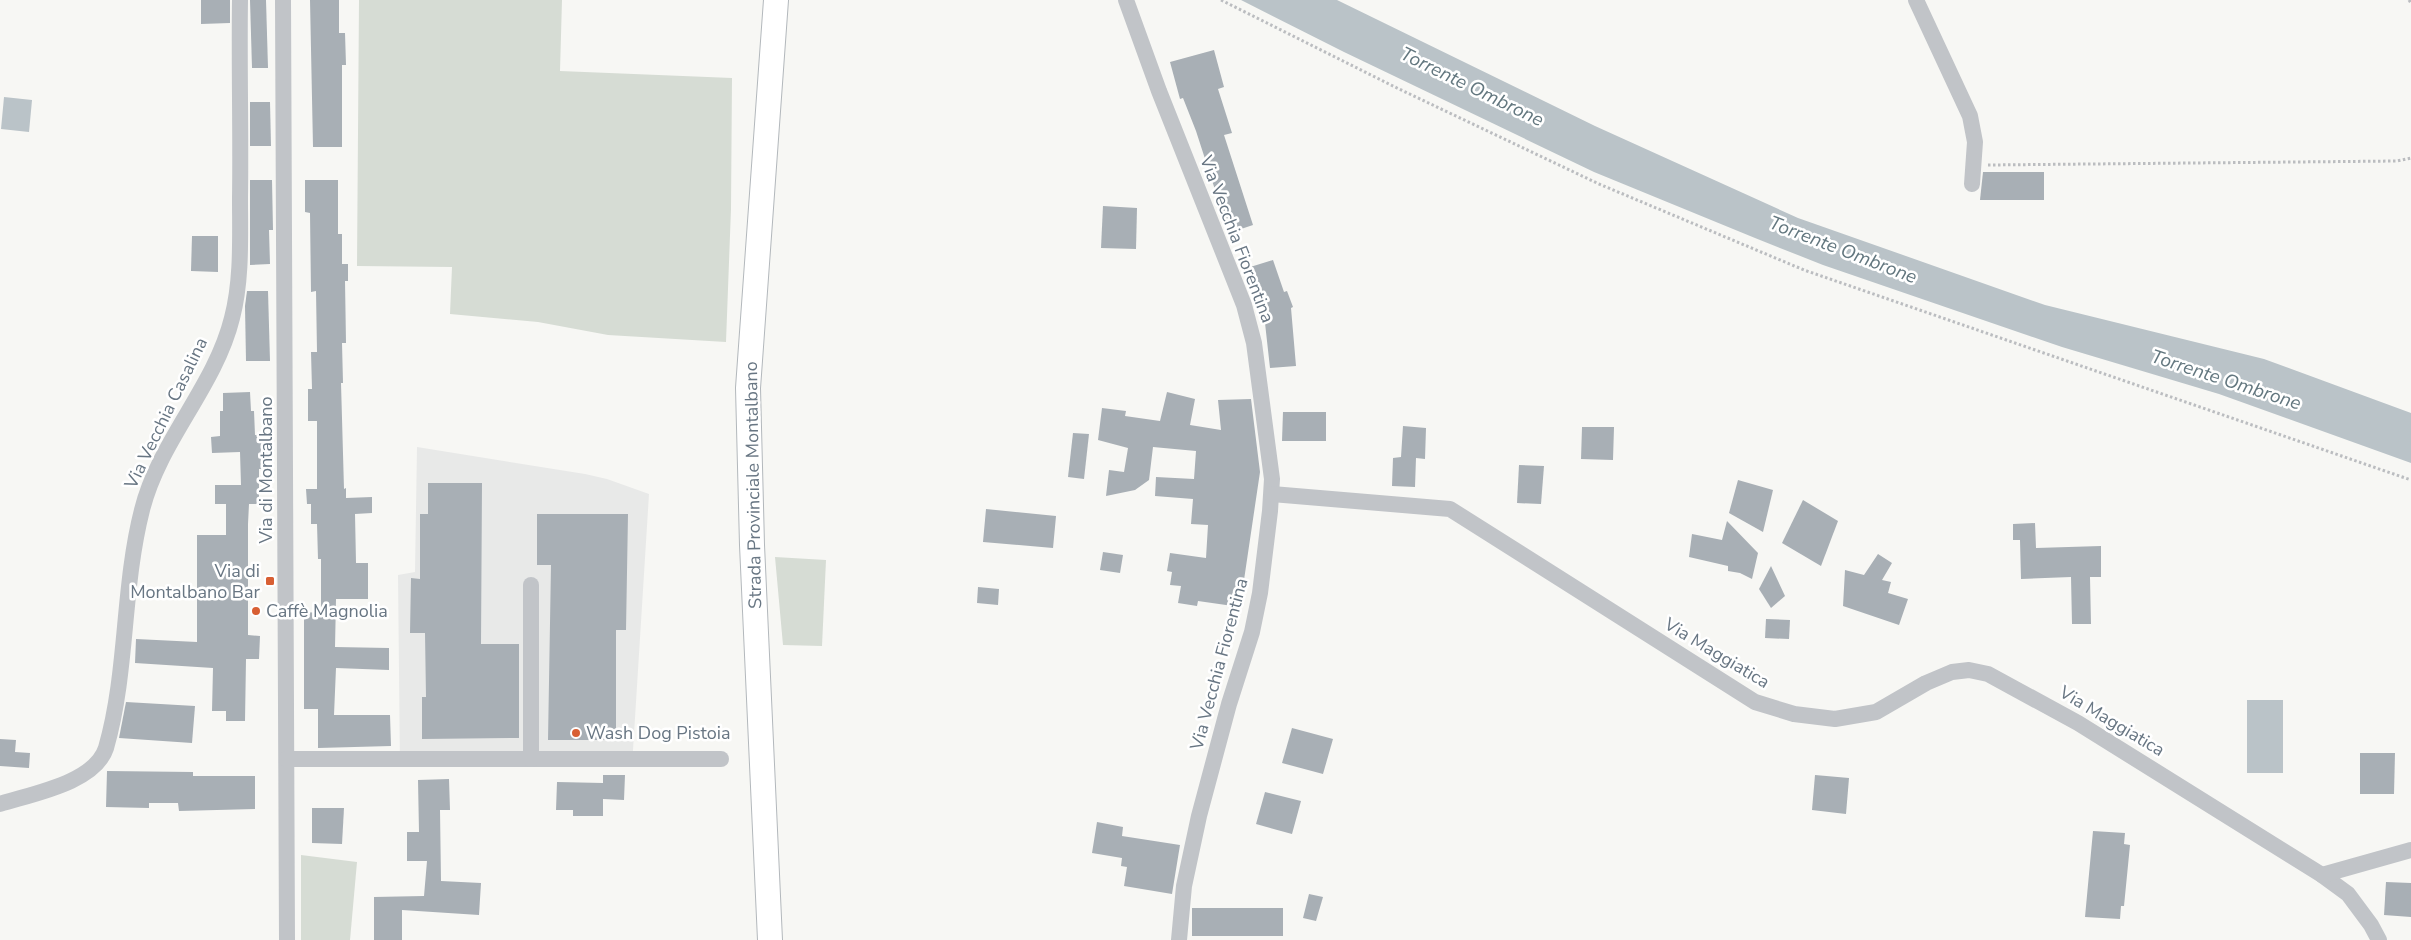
<svg xmlns="http://www.w3.org/2000/svg" width="2411" height="940" viewBox="0 0 2411 940" font-family="'Nunito Sans',sans-serif">
  <style>
    .built { fill: #e8e9e8 }
    .green { fill: #d6dcd4 }
    .water { fill: #bac3c8 }
    .building { fill: #a8afb5 }
    .lines { fill: none; stroke-linecap: round; stroke-linejoin: round }
    .secondary-casing { stroke: #b3b8bc; stroke-width: 26 }
    .path { stroke: #bbbdc0; stroke-width: 3; stroke-dasharray: 2.5 2.5; stroke-linecap: butt }
    .street { stroke: #c1c4c8; stroke-width: 16 }
    .secondary { stroke: #fff; stroke-width: 24 }
    .poi-dot { fill: #d85f33; stroke: #fff; stroke-width: 2 }
    .labels { text-anchor: middle; dominant-baseline: central; stroke-width: 5; stroke-linejoin: round; paint-order: stroke }
    .street-label { font-size: 18px; fill: #687683; stroke: #fff }
    .poi-label { font-size: 18px; fill: #687683; stroke: #fff; text-anchor: start }
    .water-label { font-size: 19px; font-style: italic; fill: #63777f; stroke: #fff }
  </style>
  <rect width="100%" height="100%" fill="#f7f7f4"/>
  <path class="built" d="M417,447L585,474L607,479L649,494L632,766H400L398,575L415,572Z"/>
  <g class="green">
    <path d="M359,0H562L560,71L732,78L731,209L726,342L608,335L538,322L450,314L452,267L357,266Z"/>
    <path d="M775,557L826,560L822,646L783,645Z"/>
    <path d="M301,855L357,862L350,940H301Z"/>
  </g>
  <g class="water">
    <path d="M1241,0H1337L1595,126L1798,218L2045,305L2264,359L2411,413V463L2219,394L2062,347L1823,265L1755,238L1594,172L1344,52Z"/>
    <path d="M4,97L32,100L29,132L1,129Z"/>
    <rect x="2247" y="700" width="36" height="73"/>
  </g>
  <g class="building">
    <path d="M201,0H230V23L201,24Z"/>
    <path d="M250,0H266L268,68H252Z"/>
    <path d="M310,0H339V33H345L346,65H342V147H313Z"/>
    <path d="M1214,50L1224,87L1218,89L1232,133L1224,135L1253,225L1229,233L1196,131L1183,98L1180,99L1170,62Z"/>
    <path d="M250,102H270L271,146H250Z"/>
    <path d="M1983,172H2044V200H1980Z"/>
    <path d="M250,180H272L273,230H269L270,264L250,265Z"/>
    <path d="M305,180H338V234H342V264H348V281H345L346,343H342L343,383H341L344,489L346,488V498L372,497V513L355,514L356,563H368V599H336L335,647L389,648V670L336,668L334,715H390L391,746L318,748V709H304V612L321,613V559H318L317,524H311V504H307L306,489H317V421H308V389H312L311,352H317L316,291L311,292L310,213L305,212Z"/>
    <path d="M1103,206L1137,208L1136,249L1101,248Z"/>
    <path d="M192,236H218V272L191,271Z"/>
    <path d="M1273,260L1284,292L1287,291L1293,307L1291,308L1296,366L1270,368L1265,323L1247,268Z"/>
    <path d="M247,291H268L270,361H246L245,306Z"/>
    <path d="M250,392L251,411H254L255,435H268L269,456H261L262,469H259V504H249L248,524V635L260,636L259,659H246L245,721H226V711H212L213,668L135,663L136,639L197,642V535H226V504H215V485H241L240,452L212,453L211,437L220,436V411H223V393Z"/>
    <path d="M1167,392L1195,399L1190,425L1221,430L1218,400L1251,399L1260,472L1240,607L1198,601L1197,606L1178,603L1181,586L1170,585L1172,572L1167,571L1170,553L1206,558L1208,525L1191,524L1193,499L1155,496L1156,477L1194,479L1196,451L1153,447L1149,480L1135,490L1106,496L1109,470L1124,472L1128,448L1098,440L1102,408L1126,411L1125,416L1160,421Z"/>
    <path d="M1283,412H1326V441H1282Z"/>
    <path d="M1403,426L1426,428L1425,459L1416,458L1415,487L1392,486L1393,458L1401,457Z"/>
    <path d="M1582,427H1614L1613,460L1581,459Z"/>
    <path d="M1073,433L1089,434L1084,479L1068,477Z"/>
    <path d="M1519,465L1544,466L1541,504L1517,503Z"/>
    <path d="M1738,480L1773,490L1763,532L1729,513Z"/>
    <path d="M428,483H482L481,644H519V738L422,739V697H426L425,633H410L411,578L420,579V514H428Z"/>
    <path d="M1803,500L1838,521L1821,566L1782,543Z"/>
    <path d="M986,509L1056,516L1053,548L983,542Z"/>
    <path d="M537,514H628L626,630H616V740H548L551,565H537Z"/>
    <path d="M1727,521L1758,553L1752,579L1740,573L1728,571V566L1689,557L1692,534L1722,540Z"/>
    <path d="M2035,523L2036,548L2101,546V577H2090L2091,624H2072L2071,577L2021,579L2020,540H2013V524Z"/>
    <path d="M1103,552L1123,555L1120,573L1100,570Z"/>
    <path d="M1878,554L1892,563L1882,580L1891,582L1888,593L1908,599L1899,625L1843,606L1845,570L1864,575Z"/>
    <path d="M1771,566L1785,596L1771,608L1759,589Z"/>
    <path d="M978,587L999,589L998,605L977,603Z"/>
    <path d="M1766,619L1790,620L1789,639L1765,638Z"/>
    <path d="M126,702L195,706L192,743L119,738Z"/>
    <path d="M1292,728L1333,739L1323,774L1282,763Z"/>
    <path d="M0,739L16,740L15,752L30,753L29,768L0,766Z"/>
    <path d="M2360,753H2395L2394,794H2360Z"/>
    <path d="M107,771L193,772V776H255V809L179,811L178,803H149V808L106,807Z"/>
    <path d="M603,775H625L624,800L603,799V816H573V810H556L557,782L603,783Z"/>
    <path d="M1815,775L1849,778L1846,814L1812,810Z"/>
    <path d="M449,779L450,810H440L441,881L481,883L479,915L402,910V940H374V897L424,896L427,861H407V832H419L418,780Z"/>
    <path d="M1265,792L1301,801L1292,834L1256,824Z"/>
    <path d="M312,808H344L342,844L312,843Z"/>
    <path d="M1097,822L1123,827L1122,836L1180,845L1172,894L1124,886L1127,867L1121,866L1122,858L1092,853Z"/>
    <path d="M2093,831L2125,833L2124,844L2130,845L2124,906H2121L2120,919L2085,917Z"/>
    <path d="M2386,882L2411,883V917L2384,915Z"/>
    <path d="M1309,894L1323,897L1316,921L1303,918Z"/>
    <rect x="1192" y="908" width="91" height="28"/>
  </g>
  <g class="lines">
    <g class="secondary-casing">
      <path id="secondary" d="M770,940L752,545L748,388L776,0"/>
    </g>
    <g class="path">
      <path d="M1221,0L1397,88L1599,184L1804,270L2411,480"/>
      <path d="M2409,0L2411,3"/>
      <path d="M1988,165L2397,161L2411,158"/>
    </g>
    <g class="street">
      <path d="M283,0L287,940"/>
      <path d="M1126,0L1159,91L1244,305L1254,343L1272,479L1270,511L1260,593L1252,632L1229,704L1199,816L1184,886L1179,940"/>
      <path d="M1916,0L1970,116L1975,142L1972,184"/>
      <path d="M1272,494L1450,509L1755,702L1794,714L1835,719L1876,712L1926,683L1952,672L1969,670L1988,674L2078,723L2322,875L2348,894L2371,925L2379,940"/>
      <path d="M287,759H721"/>
      <path d="M531,759V585"/>
      <path d="M0,804C31,794 95,783 106,748C128,671 122,588 142,510C159,441 215,387 232,318C242,280 240,237 240,198C241,132 239,66 240,0"/>
      <path d="M2322,875L2411,850"/>
    </g>
    <use href="#secondary" class="secondary"/>
  </g>
  <g class="poi-dot">
    <rect x="265" y="576" width="10" height="10" rx="2.5"/>
    <circle cx="256" cy="611" r="5"/>
    <circle cx="576" cy="733" r="5"/>
  </g>
  <g class="labels">
    <g class="street-label">
      <text transform="translate(1237 239) rotate(69)">Via Vecchia Fiorentina</text>
      <text transform="translate(166 413) rotate(-64)">Via Vecchia Casalina</text>
      <text transform="translate(266 470) rotate(-90)">Via di Montalbano</text>
      <text transform="translate(753 485) rotate(-91)">Strada Provinciale Montalbano</text>
      <text transform="translate(1717 653) rotate(31)">Via Maggiatica</text>
      <text transform="translate(1219 664) rotate(-75)">Via Vecchia Fiorentina</text>
      <text transform="translate(2112 721) rotate(31)">Via Maggiatica</text>
    </g>
    <g class="poi-label">
      <text x="260" y="571" text-anchor="end">Via di<tspan x="260" dy="21">Montalbano Bar</tspan></text>
      <text x="266" y="611">Caffè Magnolia</text>
      <text x="586" y="733">Wash Dog Pistoia</text>
    </g>
    <g class="water-label">
      <text transform="translate(1472 87) rotate(26)">Torrente Ombrone</text>
      <text transform="translate(1843 250) rotate(21)">Torrente Ombrone</text>
      <text transform="translate(2226 380) rotate(18)">Torrente Ombrone</text>
    </g>
  </g>
</svg>
